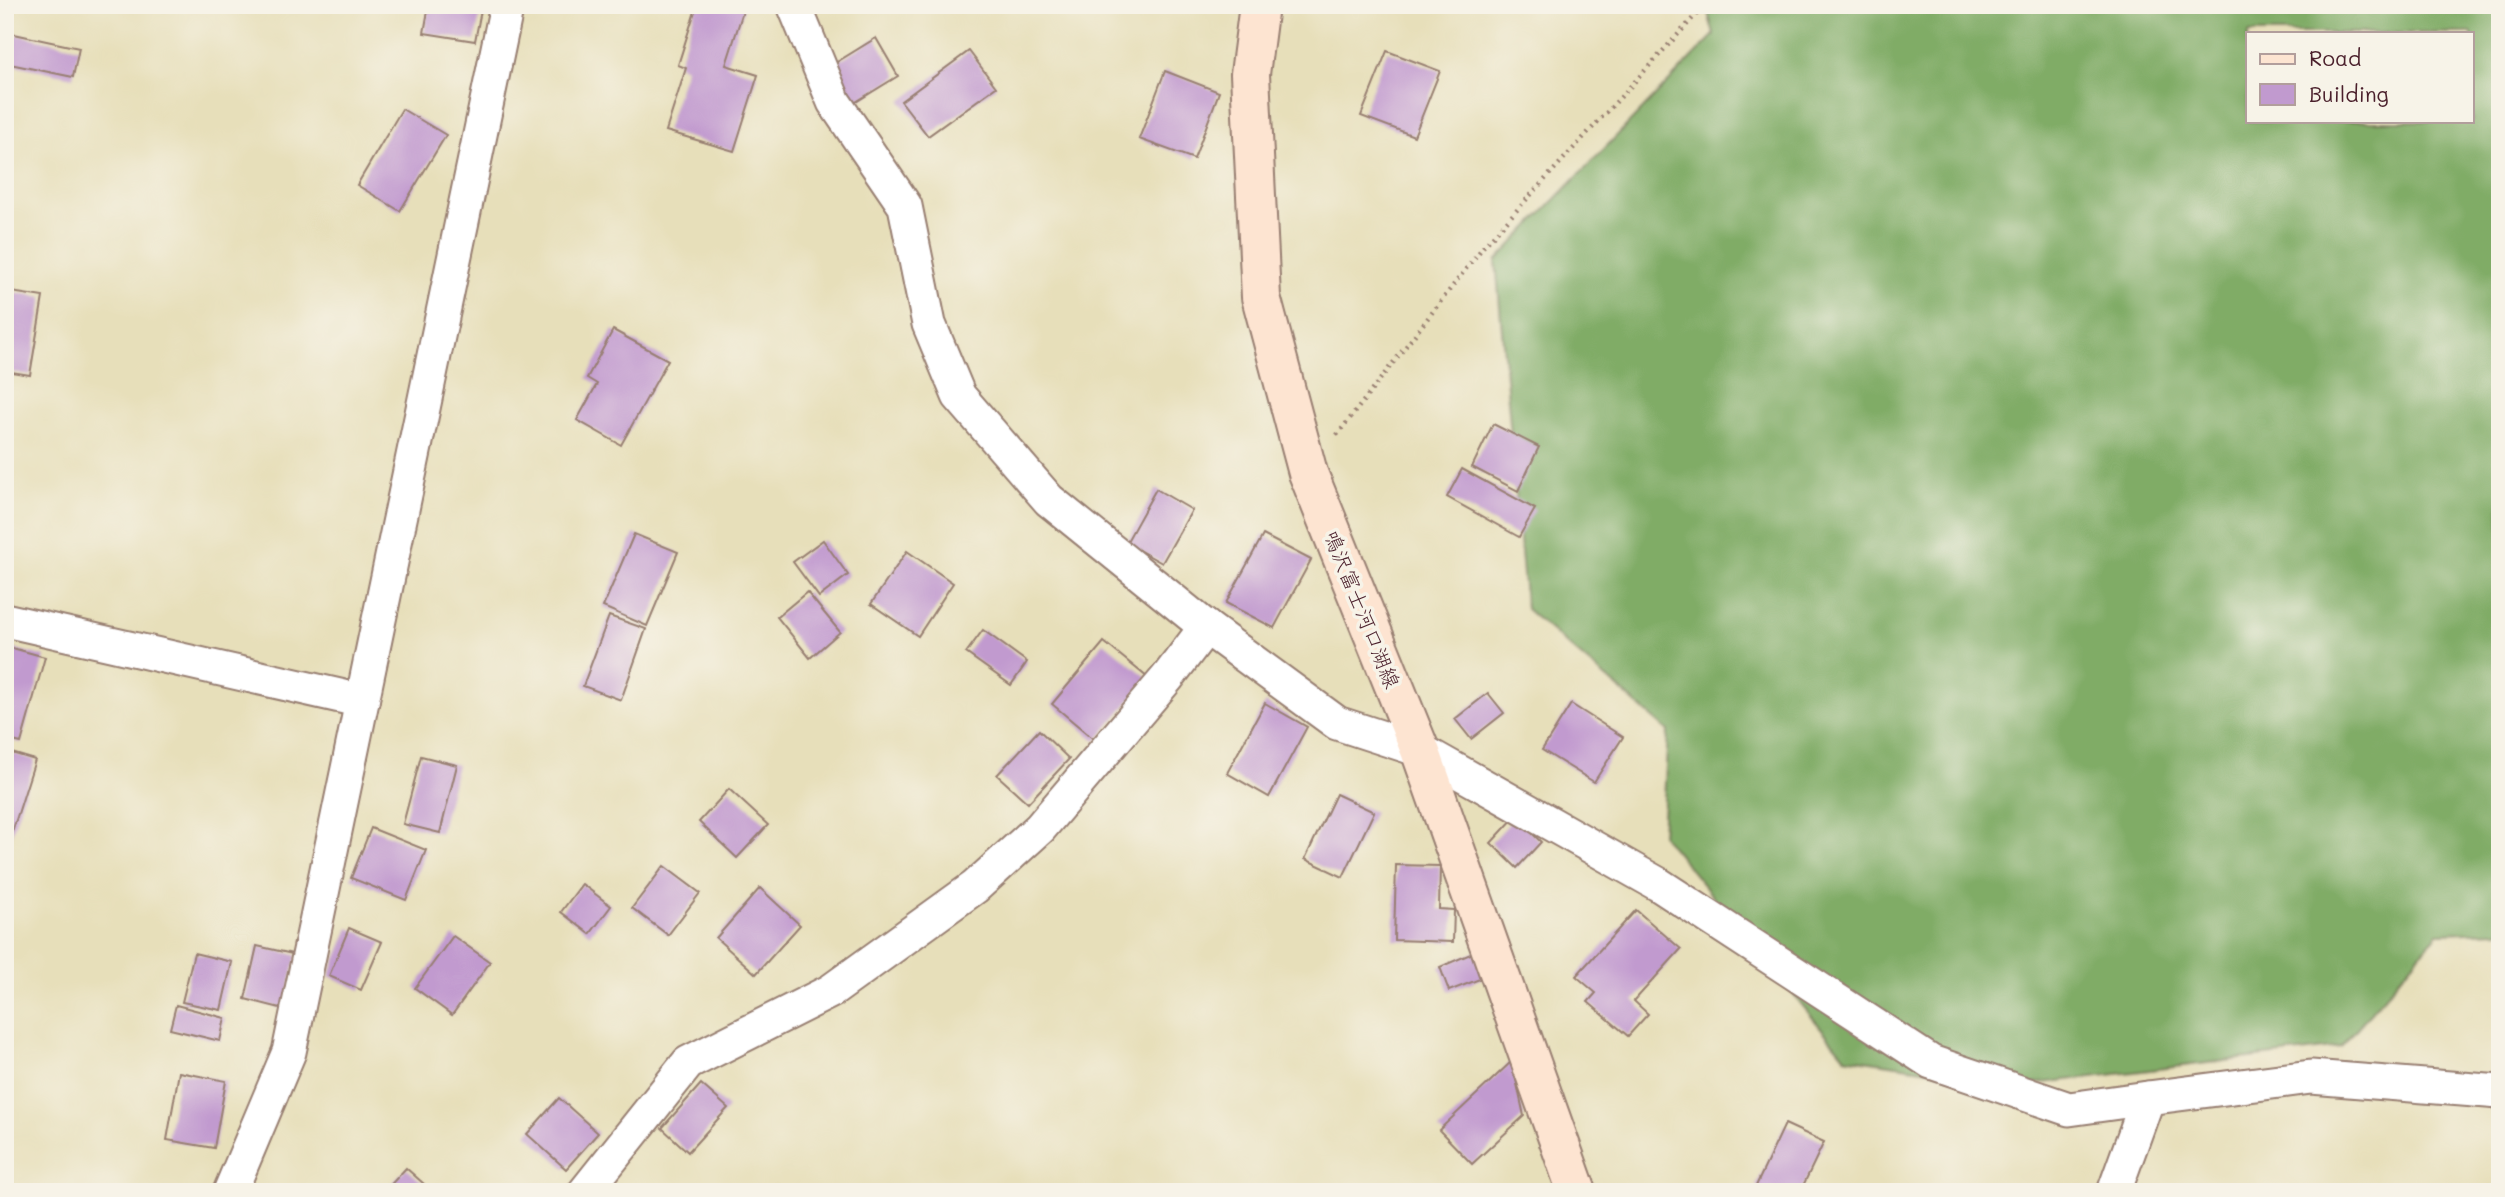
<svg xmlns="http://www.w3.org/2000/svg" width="2505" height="1197" viewBox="0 0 2505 1197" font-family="Mali,'Klee One',sans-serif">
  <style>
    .forest { fill: #80ac66; stroke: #656648; stroke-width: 2; fill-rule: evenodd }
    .building { fill: #c19acf }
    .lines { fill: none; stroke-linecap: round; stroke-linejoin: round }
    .minor-casing { stroke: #987f72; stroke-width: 37 }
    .secondary-casing { stroke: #987f72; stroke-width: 42 }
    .path { stroke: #987f72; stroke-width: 4.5; stroke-dasharray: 2 5; stroke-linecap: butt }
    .minor { stroke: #fff; stroke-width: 33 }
    .secondary { stroke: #fde4d1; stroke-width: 38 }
    .labels { text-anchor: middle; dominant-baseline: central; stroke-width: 7; stroke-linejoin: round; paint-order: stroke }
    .street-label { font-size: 21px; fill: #4a1f2b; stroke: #f7f3e8 }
  </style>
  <rect width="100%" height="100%" fill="#f7f3e8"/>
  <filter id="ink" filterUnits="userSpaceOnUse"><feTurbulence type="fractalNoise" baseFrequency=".0143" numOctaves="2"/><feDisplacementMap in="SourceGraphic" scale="14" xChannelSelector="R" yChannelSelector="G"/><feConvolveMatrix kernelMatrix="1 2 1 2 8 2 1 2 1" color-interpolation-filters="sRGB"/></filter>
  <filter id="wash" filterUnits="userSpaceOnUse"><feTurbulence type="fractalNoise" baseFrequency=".00686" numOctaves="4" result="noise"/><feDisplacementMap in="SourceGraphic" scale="28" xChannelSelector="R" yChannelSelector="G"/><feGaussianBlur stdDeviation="1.57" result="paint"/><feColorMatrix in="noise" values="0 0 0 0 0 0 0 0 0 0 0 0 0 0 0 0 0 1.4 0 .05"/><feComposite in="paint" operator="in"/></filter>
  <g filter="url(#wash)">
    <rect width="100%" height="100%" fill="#e7dfba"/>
    <path class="forest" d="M1706,5H2500V931L2438,933L2341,1047L2026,1085L1845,1057L1662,835L1668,731L1526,609L1496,261L1714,35ZM2248,33H2472V121H2248Z"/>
    <g id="blocks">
      <g class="building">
        <path d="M429,5H482L475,41L424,33Z"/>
        <path d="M697,5H745L726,65L758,75L734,151L666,131L686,68L678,65Z"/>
        <path d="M5,32L79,48L73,77L5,63Z"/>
        <path d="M876,38L898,76L854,103L832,65Z"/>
        <path d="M969,51L996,87L928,136L901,101Z"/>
        <path d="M1387,51L1440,71L1414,136L1361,116Z"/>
        <path d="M1165,71L1219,92L1194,159L1139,139Z"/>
        <path d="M402,109L446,135L400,211L357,185Z"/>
        <path d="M5,291L43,297L30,375L5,371Z"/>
        <path d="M613,330L668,360L621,445L577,420L597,384L587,378Z"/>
        <path d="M1493,424L1539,447L1518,491L1472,467Z"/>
        <path d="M1462,469L1535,509L1519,537L1447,497Z"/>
        <path d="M1156,489L1192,510L1162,563L1126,543Z"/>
        <path d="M634,534L678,552L647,626L603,607Z"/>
        <path d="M1263,535L1311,560L1274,628L1226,603Z"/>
        <path d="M823,540L848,575L819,597L793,562Z"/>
        <path d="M907,551L953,583L918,636L871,604Z"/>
        <path d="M807,592L840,632L810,658L777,617Z"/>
        <path d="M609,616L646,629L621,700L583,686Z"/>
        <path d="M983,630L1027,662L1011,685L966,653Z"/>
        <path d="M1104,642L1148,678L1096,741L1052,704Z"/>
        <path d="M5,646L45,657L21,743L5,739Z"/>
        <path d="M1488,693L1504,713L1471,739L1455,719Z"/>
        <path d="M1265,703L1307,727L1269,797L1227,773Z"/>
        <path d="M1571,704L1623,737L1594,782L1542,750Z"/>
        <path d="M1039,730L1069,759L1028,803L997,775Z"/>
        <path d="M5,751L35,760L10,839L5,837Z"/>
        <path d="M421,756L457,765L440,833L403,824Z"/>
        <path d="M729,789L768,825L737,858L699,822Z"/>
        <path d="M1336,794L1374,812L1343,877L1305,859Z"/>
        <path d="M1515,817L1541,842L1517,868L1491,843Z"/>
        <path d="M371,828L426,850L406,900L351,878Z"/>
        <path d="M1396,865L1440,866L1439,909L1454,910L1453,942L1394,940Z"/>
        <path d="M664,866L700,893L668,935L632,908Z"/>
        <path d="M582,884L611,906L590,934L561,912Z"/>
        <path d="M760,888L800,925L756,974L716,938Z"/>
        <path d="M1636,910L1681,949L1634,1001L1648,1014L1628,1036L1588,1002L1596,993L1576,976Z"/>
        <path d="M349,928L382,942L361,990L329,976Z"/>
        <path d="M453,936L490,962L452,1015L415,988Z"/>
        <path d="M257,946L297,955L284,1009L245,999Z"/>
        <path d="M1475,952L1485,977L1449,991L1440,967Z"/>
        <path d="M194,953L232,962L221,1010L182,1002Z"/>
        <path d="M176,1005L225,1018L220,1041L170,1029Z"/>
        <path d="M1512,1061L1524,1116L1472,1164L1439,1130Z"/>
        <path d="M179,1072L226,1081L214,1148L167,1140Z"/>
        <path d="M701,1084L728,1108L688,1152L662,1128Z"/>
        <path d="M559,1098L598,1133L566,1169L527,1134Z"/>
        <path d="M1785,1124L1824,1142L1800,1192H1769L1756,1186Z"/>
        <path d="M406,1168L433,1192H384Z"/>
      </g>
    </g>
  </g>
  <g filter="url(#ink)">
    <use href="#blocks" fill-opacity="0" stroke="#987f72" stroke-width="2"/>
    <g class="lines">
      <g class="minor-casing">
        <g id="minor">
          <path d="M794,5L834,102L905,206L929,324L959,396L1049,500L1206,627L1337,723L1420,750L1658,884L1931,1062L2069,1109L2148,1098"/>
          <path d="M5,620L362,701"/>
          <path d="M230,1192L289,1052L507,5"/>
          <path d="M585,1192L688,1063L831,991L975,887L1040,828L1168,677L1206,627"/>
          <path d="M2114,1192L2148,1098L2311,1077L2500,1092"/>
        </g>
      </g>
      <g class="secondary-casing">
        <path id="secondary" d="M1259,5L1250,74L1261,297L1308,473L1420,750L1577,1192"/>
      </g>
      <path class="path" d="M1337,435L1483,247L1705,5"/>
      <use href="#minor" class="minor"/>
      <use href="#secondary" class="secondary"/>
    </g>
  </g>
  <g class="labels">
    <g class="street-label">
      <text transform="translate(1363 609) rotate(68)">鳴沢富士河口湖線</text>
    </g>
  </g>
  <rect width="2505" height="1197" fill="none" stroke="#f7f3e8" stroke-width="28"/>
  <rect x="2246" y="32" width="228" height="91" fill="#f7f3e8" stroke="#b29e9c" stroke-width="2"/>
  <rect x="2260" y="54" width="35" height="10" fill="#fde4d1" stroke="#b29e9c" stroke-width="2"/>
  <text x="2309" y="66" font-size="21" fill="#4a1f2b">Road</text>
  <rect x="2260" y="84" width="35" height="21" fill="#c19acf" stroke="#b29e9c" stroke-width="2"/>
  <text x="2309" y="102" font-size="21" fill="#4a1f2b">Building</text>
</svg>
